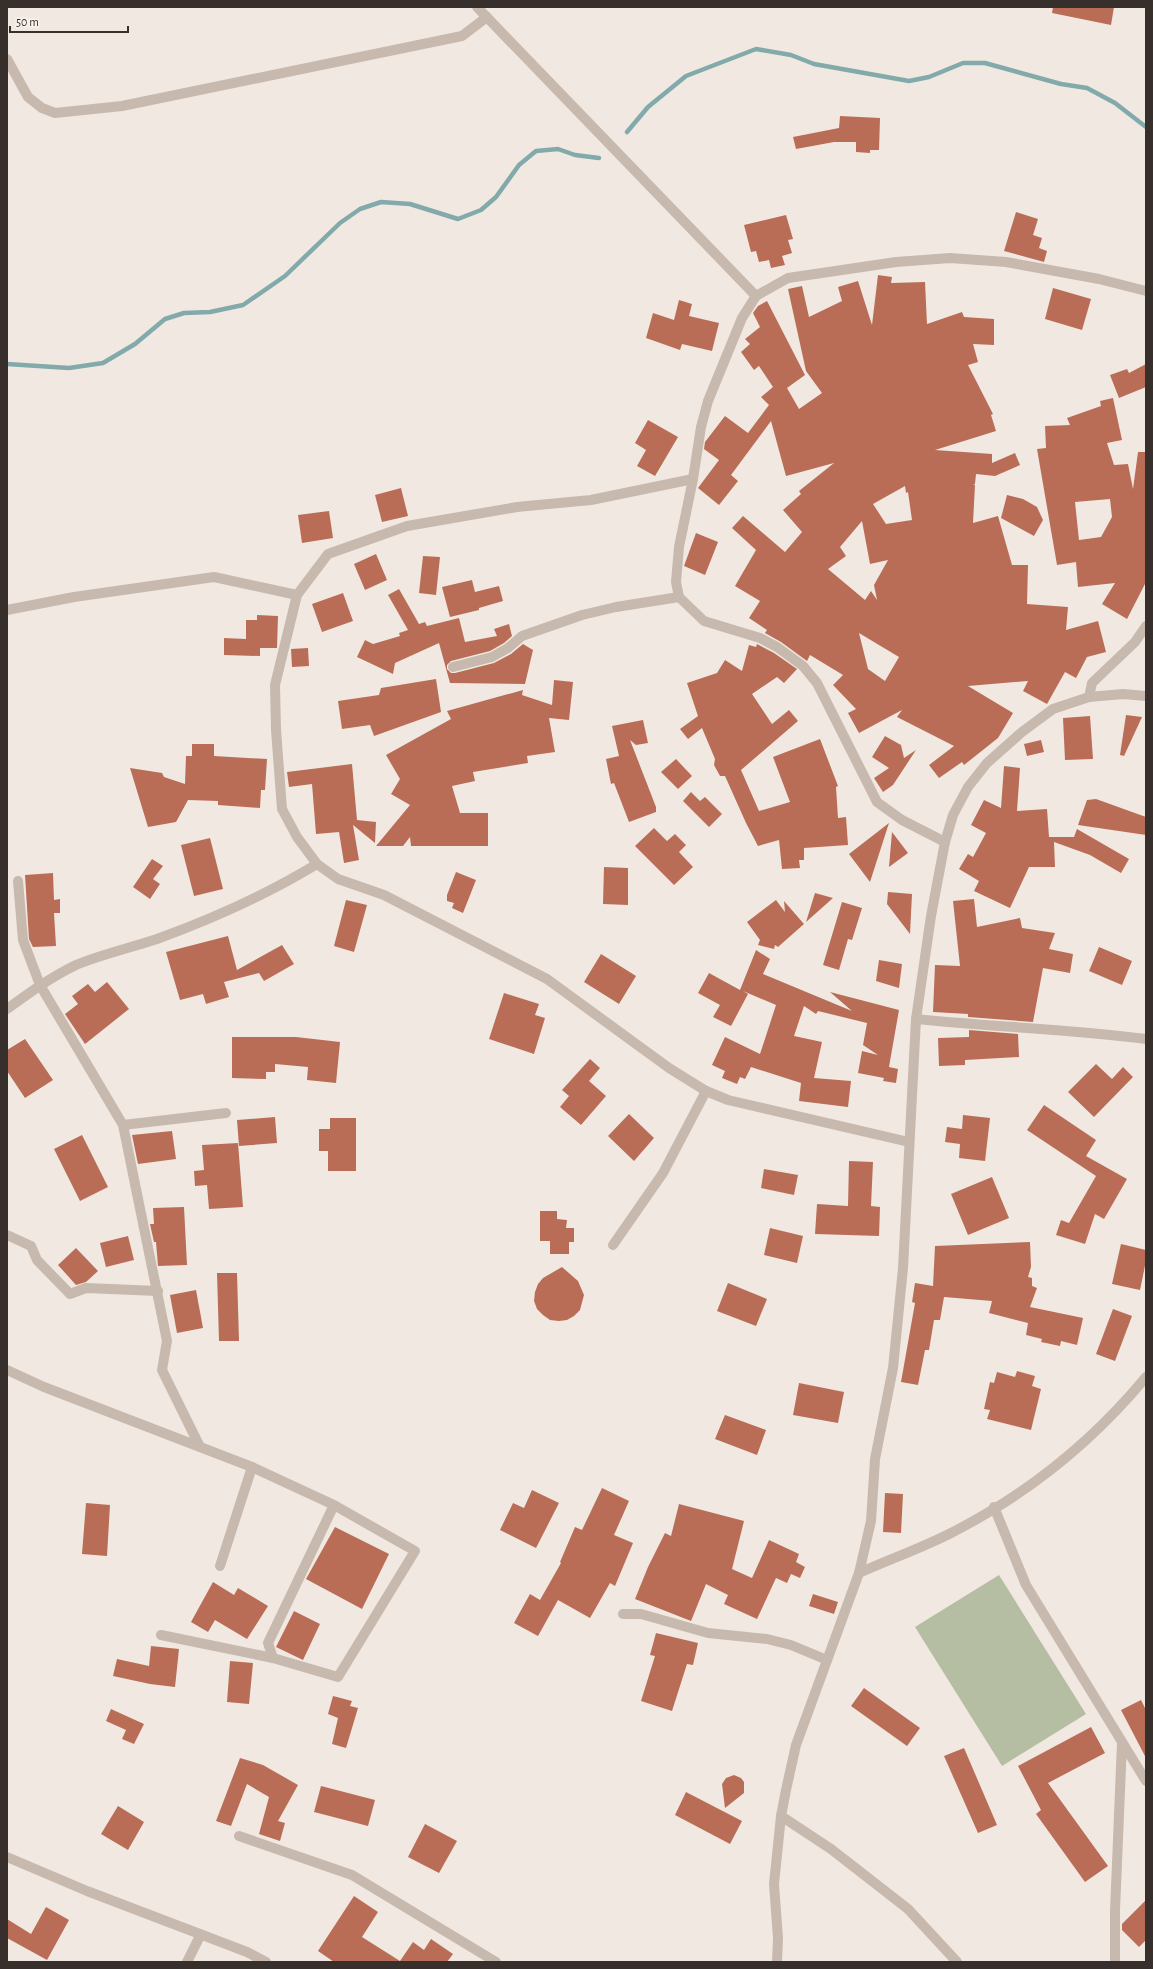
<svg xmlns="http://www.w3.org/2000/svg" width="1153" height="1969" viewBox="0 0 1153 1969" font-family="'Alegreya Sans',sans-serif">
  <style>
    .green { fill: #b5bea2 }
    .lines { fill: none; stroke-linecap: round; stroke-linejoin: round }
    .stream { stroke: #83aaab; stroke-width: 4.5 }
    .building { fill: #b96d57; fill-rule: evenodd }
    .minor { stroke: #c8b9ae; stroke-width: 10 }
  </style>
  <rect width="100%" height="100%" fill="#f1e9e1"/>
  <path class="green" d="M999,1575L1086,1714L1002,1766L915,1627Z"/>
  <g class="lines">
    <g class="stream">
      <path d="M627,132L648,107L686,76L756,49L791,55L814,64L909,81L929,77L963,63H985L1061,84L1087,88L1115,103L1146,127"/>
      <path d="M7,364L69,368L103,363L135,344L165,319L184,313L210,312L243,305L285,276L340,223L360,209L381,202L410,204L458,219L481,210L496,197L519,165L536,151L558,149L575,155L599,158"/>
    </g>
  </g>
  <g class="building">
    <path d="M1053,7H1114L1111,25L1052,13Z"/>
    <path d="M840,116L880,118L879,150H870V153L856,152V142H834L796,149L793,137L839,128Z"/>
    <path d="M1016,212L1038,219L1033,235L1042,238L1039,248L1047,251L1044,262L1004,251Z"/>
    <path d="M786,215L793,239L788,240L792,253L782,256L785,265L771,268L769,260L759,262L756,251L751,252L744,225Z"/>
    <path d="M878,275L892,277L891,283L925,282L927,324L962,312L964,317L994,319V345L973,344L978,362L968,365L993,414L991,415L996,431L935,450L992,454V463L1015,453L1020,465L995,476L976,474L975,484L973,485H975L973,523L998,516L1012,565H1028L1027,604L1068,607L1066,630L1098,621L1106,652L1087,657L1076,678L1065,672L1047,704L1023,691L1028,681L968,686L1013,713L998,738L964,765L962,762L939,778L929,765L954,746L897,717L902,710L859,733L848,713L856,709L833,685L843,675L810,655L807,661L781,642L765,633L767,630L749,618L760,601L735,586L756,550L732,528L743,516L785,552L802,532L783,510L801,494L799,491L834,463L786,476L771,421L731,475L738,481L719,505L698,488L719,460L704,449L705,442L725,416L748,433L769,405L761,397L773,387L759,366L754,370L741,352L750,344L745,339L760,327L753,313L758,306L767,301L805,375L787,388L799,409L822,393L806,371L788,289L802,286L809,317L842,301L838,287L858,281L872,325ZM905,486L906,493L908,492L912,520L886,524L873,504ZM862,521L870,564L888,560L874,585L877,600L871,591L865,600L828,569L846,556L840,547ZM859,633L899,657L885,681L868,669Z"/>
    <path d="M1053,288L1091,299L1082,330L1045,319Z"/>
    <path d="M679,300L692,304L689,316L719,323L712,351L682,344L680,350L646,338L653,313L674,320Z"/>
    <path d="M1146,364V387L1119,398L1110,375L1127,369L1129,373Z"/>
    <path d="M1113,398L1122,440L1107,443L1114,465L1128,464L1133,489L1138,452H1146V582L1127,619L1102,604L1115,583L1078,587L1076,562L1057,565L1037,449L1046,448L1045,426L1070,425L1067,418L1101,406L1100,401ZM1110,499L1112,517L1101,537L1079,540L1075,502Z"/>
    <path d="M648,420L678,437L655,476L637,466L646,450L635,443Z"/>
    <path d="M401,488L408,516L382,522L375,495Z"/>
    <path d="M1007,495L1023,499L1037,507L1043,520L1034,536L1001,518Z"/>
    <path d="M329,511L333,538L302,543L298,515Z"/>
    <path d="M696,533L718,542L705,575L684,566Z"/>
    <path d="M376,554L387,580L365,590L354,564Z"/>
    <path d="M423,556L440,557L436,595L419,593Z"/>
    <path d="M472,580L475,592L499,586L503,601L479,608V610L450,617L442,587Z"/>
    <path d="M399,589L419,624L425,622L427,626L459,618L465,642L497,636L494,629L509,624L512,636L504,643L490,651L451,661L447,665V669L451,673H455L494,663L511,654L523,644L533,650L525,684L450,683L439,643L395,663L393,674L357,657L365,640L373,644L400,636L399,633L408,630L388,595Z"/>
    <path d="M343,593L353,621L322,632L312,604Z"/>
    <path d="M257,615L278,616L277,648H260V656L224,655V638L246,639V620H257Z"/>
    <path d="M757,644L774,653L797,669L784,683L777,677L752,694L772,724L789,710L798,721L741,770L759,811L790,802L773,757L820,739L838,786L836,787L838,818L846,817L848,845L804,848V860H799L800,868L782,869L779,840L758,846L746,823L725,776H720L714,765L715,759L702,728L688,739L680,729L698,716L687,683L717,673L725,660L742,671L749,645L756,647Z"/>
    <path d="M308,648L309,666L292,667L291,649Z"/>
    <path d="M436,679L441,712L374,736L370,725L342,729L338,701L379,695L381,688Z"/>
    <path d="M554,680L573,682L569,720L549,718L555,752L527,756L528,763L473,772L475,781L452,786L460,813H488V846H411L410,837L403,846H376L410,805L391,794L400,779L386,755L451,719L447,711L523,690L522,695L552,705Z"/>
    <path d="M1126,715L1142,717L1124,756L1120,755Z"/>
    <path d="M1090,716L1093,759L1065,760L1063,718Z"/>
    <path d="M643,720L648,743L636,745L630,740L656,807V812L629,822L614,783L611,784L606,759L619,756L612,726Z"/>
    <path d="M885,736L901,745L904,758L916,750L893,785L883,792L874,778L889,768L872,757Z"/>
    <path d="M1041,740L1044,752L1027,756L1024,744Z"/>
    <path d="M192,744H214V756L267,759L265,790H261L260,808L218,805V801L188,800L176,822L148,827L130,768L162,773L164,777L185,784L186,756H192Z"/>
    <path d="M676,759L692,776L678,789L661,772Z"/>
    <path d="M352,764L357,820L376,822L375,843L353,825L359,860L344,863L339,832L316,834L312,784L289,787L287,772Z"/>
    <path d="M1004,766L1020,768L1017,811L1047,809L1049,837H1074L1077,829L1129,859L1121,873L1090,855L1054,842L1055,867H1029L1010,908L974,891L979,881L959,869L968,854L973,857L986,833L971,825L984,800L1001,808Z"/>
    <path d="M691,792L700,801L705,797L722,814L709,827L683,801Z"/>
    <path d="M1096,799L1146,817V835L1078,825L1087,800Z"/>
    <path d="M889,823L870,882L849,854Z"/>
    <path d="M654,828L667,841L675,834L686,845L679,852L693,867L674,885L635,846Z"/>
    <path d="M892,832L908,853L889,867Z"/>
    <path d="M210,838L223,889L194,896L181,845Z"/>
    <path d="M152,859L163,866L153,879L160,884L150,899L133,887Z"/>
    <path d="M604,867L628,868V905L603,904Z"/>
    <path d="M456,872L476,880L463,913L452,908L454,903L447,901V895Z"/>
    <path d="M53,873L54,900L60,899V913H54L56,946L33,947L29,939L25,875Z"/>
    <path d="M888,892L912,894L910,934L887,904Z"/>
    <path d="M815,893L833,898L806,922Z"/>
    <path d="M974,899L977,927L1020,918L1022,928L1055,933L1049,949L1073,954L1070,973L1043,968L1033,1022L968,1017V1014L933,1012L935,965L960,966L953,901Z"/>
    <path d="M346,900L367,905L354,952L334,946Z"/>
    <path d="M776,900L785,912L784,901L804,924L778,947L775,945L774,949L758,945L760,940L747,922Z"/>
    <path d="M842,902L862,908L852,940L848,939L839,970L823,965Z"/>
    <path d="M228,936L237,970L282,945L294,964L264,981L259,973L224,982L229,997L206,1004L203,994L180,1000L166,952Z"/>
    <path d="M1099,947L1132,961L1122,985L1089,971Z"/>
    <path d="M756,950L770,959L763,974L852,1011L830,992L899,1010L889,1067L898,1069L896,1083L883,1081L884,1078L858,1073L862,1051L878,1055L863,1045L867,1023L818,1011L816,1014L804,1006L794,1036L822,1042L814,1078L851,1081L848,1107L799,1101L801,1083L751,1067L745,1079L740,1077L737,1084L722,1078L725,1071L712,1065L725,1037L760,1054L776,1005L743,991L748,994L731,1026L713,1017L720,1005L698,993L709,973L740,990Z"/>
    <path d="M601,954L636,976L619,1004L584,982Z"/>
    <path d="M879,960L902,964L899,988L876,981Z"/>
    <path d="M107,982L129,1009L85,1044L65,1014L78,1004L72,996L88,984L95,992Z"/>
    <path d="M504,993L539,1004L535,1015L545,1018L534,1054L489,1039Z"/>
    <path d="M969,1030L1018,1034L1019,1057L965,1060V1065L939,1066L938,1038L969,1037Z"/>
    <path d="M232,1037H296L340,1042L336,1083L307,1080L308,1067L275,1064V1072H266V1079L232,1078Z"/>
    <path d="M25,1039L53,1080L25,1098L7,1071V1050Z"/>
    <path d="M590,1059L600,1068L589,1081L606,1096L581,1125L560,1107L569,1096L562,1090Z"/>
    <path d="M1096,1064L1112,1079L1123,1067L1133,1077L1094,1117L1068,1092Z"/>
    <path d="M1044,1105L1096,1140L1086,1156L1127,1179L1104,1219L1095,1214L1085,1244L1056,1235L1061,1220L1069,1223L1096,1176L1027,1130Z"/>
    <path d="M629,1114L654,1138L634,1161L608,1136Z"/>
    <path d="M963,1115L990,1118L985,1161L959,1158L960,1144L945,1142L947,1127L962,1129Z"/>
    <path d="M275,1117L277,1143L239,1146L237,1120Z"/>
    <path d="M330,1118H356V1171H328V1151H319V1129H330Z"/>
    <path d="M172,1131L176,1159L138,1164L132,1135Z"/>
    <path d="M82,1135L108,1187L80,1201L54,1149Z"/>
    <path d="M238,1143L243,1207L209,1209L207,1185L195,1186L194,1171L204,1170L202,1145Z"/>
    <path d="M849,1161L873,1162L871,1206L880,1207L879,1236L815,1234L817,1204L848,1206Z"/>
    <path d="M764,1169L798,1175L794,1195L761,1188Z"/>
    <path d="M992,1177L1009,1218L968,1235L951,1194Z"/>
    <path d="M184,1207L187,1265L158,1266L156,1242H154L150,1224H154L153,1208Z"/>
    <path d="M540,1211H557V1219L567,1220L566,1228H574V1242H569V1254H550V1241H540Z"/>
    <path d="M770,1228L803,1236L797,1263L764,1255Z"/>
    <path d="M128,1236L134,1260L106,1267L100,1243Z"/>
    <path d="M1030,1242L1031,1267L1028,1277L1032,1278V1286L1037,1288L1030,1307L1083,1318L1077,1345L1061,1341L1060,1346L1041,1342L1042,1339L1026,1335L1028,1323L989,1313L992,1301L944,1297L940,1320H934L929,1350H925L918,1385L901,1382L915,1303L912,1302L915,1283L933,1286L935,1246Z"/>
    <path d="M1121,1244L1146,1250V1261L1140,1290L1112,1284Z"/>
    <path d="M76,1248L98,1271L86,1282L76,1285L58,1265Z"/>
    <path d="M562,1267L578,1281L584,1295L580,1310L574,1316L567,1320L559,1321L550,1320L543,1315L537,1309L534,1301L535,1292L538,1284L543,1278Z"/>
    <path d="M217,1273H237L239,1341H219Z"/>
    <path d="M728,1283L767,1299L756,1326L717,1311Z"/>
    <path d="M196,1290L203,1328L177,1333L170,1295Z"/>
    <path d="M1113,1309L1132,1316L1115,1361L1096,1354Z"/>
    <path d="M1017,1371L1035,1376L1032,1386L1041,1389L1031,1430L987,1419L990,1410L984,1409L990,1382L994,1383L997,1372L1015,1377Z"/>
    <path d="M799,1383L844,1392L838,1423L793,1415Z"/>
    <path d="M725,1415L766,1430L757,1455L715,1439Z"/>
    <path d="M602,1488L629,1501L614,1535L633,1543L615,1586L610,1583L590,1618L558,1600L538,1636L514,1623L530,1594L540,1600L561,1563L560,1562L575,1527L582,1530Z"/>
    <path d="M532,1490L559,1503L536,1548L500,1530L513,1503L524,1508Z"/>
    <path d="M885,1493L903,1494L901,1533L883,1532Z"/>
    <path d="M86,1503L110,1505L107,1556L82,1554Z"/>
    <path d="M679,1504L744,1521L732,1569L752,1578L769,1540L799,1554L796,1562L805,1567L800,1578L791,1574L787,1583L776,1578L757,1619L724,1604L728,1595L706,1584L691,1621L635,1599L648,1567L665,1533L671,1536Z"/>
    <path d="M335,1527L389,1554L362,1609L306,1579Z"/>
    <path d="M213,1582L234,1595L238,1588L268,1606L247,1639L215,1620L208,1632L191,1622Z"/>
    <path d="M813,1594L838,1602L834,1614L809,1606Z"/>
    <path d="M294,1611L320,1624L303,1660L276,1647Z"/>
    <path d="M656,1633L698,1643L693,1665L687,1664L672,1711L641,1701L655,1656L650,1655Z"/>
    <path d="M151,1646L179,1649L175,1687L150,1684L113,1676L117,1659L149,1666Z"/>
    <path d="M230,1661L253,1663L249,1704L227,1702Z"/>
    <path d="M864,1688L920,1728L907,1746L851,1706Z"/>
    <path d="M333,1696L352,1701L350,1706L358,1708L346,1748L332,1744L338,1718L328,1714Z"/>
    <path d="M1141,1700L1146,1710V1758L1121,1710Z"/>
    <path d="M111,1709L144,1724L134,1744L122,1739L126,1730L106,1721Z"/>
    <path d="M1091,1727L1105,1753L1048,1783L1108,1866L1085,1882L1036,1814L1041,1810L1018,1766Z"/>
    <path d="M964,1748L997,1825L978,1833L944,1756Z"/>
    <path d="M240,1758L263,1765L298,1785L278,1821L285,1823L280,1841L259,1834L269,1797L247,1784L231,1826L216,1821Z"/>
    <path d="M734,1775L741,1778L744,1782V1793L725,1808L722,1784L726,1778Z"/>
    <path d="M321,1786L375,1800L368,1826L314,1812Z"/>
    <path d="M686,1792L742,1821L730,1844L675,1815Z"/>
    <path d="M118,1806L144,1822L128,1850L101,1834Z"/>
    <path d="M425,1824L457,1841L439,1873L408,1857Z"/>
    <path d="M354,1896L378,1912L362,1937L400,1961L413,1942L424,1950L431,1939L453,1954L447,1962H334L318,1951Z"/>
    <path d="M1146,1900V1940L1139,1947L1122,1930V1924Z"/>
    <path d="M46,1907L69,1920L47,1960L7,1938V1919L31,1934Z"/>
  </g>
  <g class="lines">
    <g class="minor">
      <path d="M477,7L756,296"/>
      <path d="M7,59L28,97L42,108L55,113L122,106L462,36L487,17"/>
      <path d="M693,479L591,500L517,507L407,526L328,554L297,595L275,685L276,730L282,809L297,837L317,864L338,879L384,895L547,979L669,1068L706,1091L728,1100L909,1142"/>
      <path d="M7,610L74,597L214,577L297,595"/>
      <path d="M453,667L492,657L508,648L522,636L582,615L616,607L679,597"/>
      <path d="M1089,697L1092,683L1135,642L1146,626"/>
      <path d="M945,842L902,820L877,802L817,683L803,666L777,647L760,638L704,621L679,597L676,582L679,547L693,479L701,427L708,401L742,318L756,296L788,278L896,262L950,258L1006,262L1099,279L1146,291"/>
      <path d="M18,881L23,940L40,985L123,1125L167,1341L162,1370L200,1447"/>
      <path d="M7,1009C29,993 51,977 76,965C102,954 130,948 157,939C212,919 266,895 317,864"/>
      <path d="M916,1019C993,1027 1070,1029 1146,1039"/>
      <path d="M123,1125L226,1113"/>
      <path d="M7,1235L31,1246L37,1260L70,1294L86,1288L158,1291"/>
      <path d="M613,1245L663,1173L706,1091"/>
      <path d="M7,1370L44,1387L252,1467"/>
      <path d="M994,1507L1026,1585L1146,1781"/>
      <path d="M220,1566L252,1467L334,1505L415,1551L338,1677L273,1658L268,1643L334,1505"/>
      <path d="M859,1573C890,1559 922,1548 951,1533C1026,1495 1093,1441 1146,1377"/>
      <path d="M623,1614H641L708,1633L767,1639L791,1645L827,1660"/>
      <path d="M161,1635L273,1658"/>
      <path d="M781,1816L831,1849L908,1909L957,1962"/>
      <path d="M239,1836L352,1875L496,1962"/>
      <path d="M7,1857L87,1891L247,1952L266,1962"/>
      <path d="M187,1962L200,1936"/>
      <path d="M777,1962L778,1938L774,1884L781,1816L786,1790L796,1745L859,1573L871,1521L875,1459L893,1368L903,1268L916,1019L931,916L945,842L953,815L968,787L987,763L1022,732L1053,709L1089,697L1123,694L1146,696"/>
      <path d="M1115,1962V1911L1122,1743"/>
    </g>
  </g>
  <rect width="1153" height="1969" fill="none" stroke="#372f2b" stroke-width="16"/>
  <path d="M10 26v6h118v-6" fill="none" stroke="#372f2b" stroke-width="2"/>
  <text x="16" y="26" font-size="12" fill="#372f2b" stroke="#f9f3ed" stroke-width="3" paint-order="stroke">50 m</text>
</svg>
